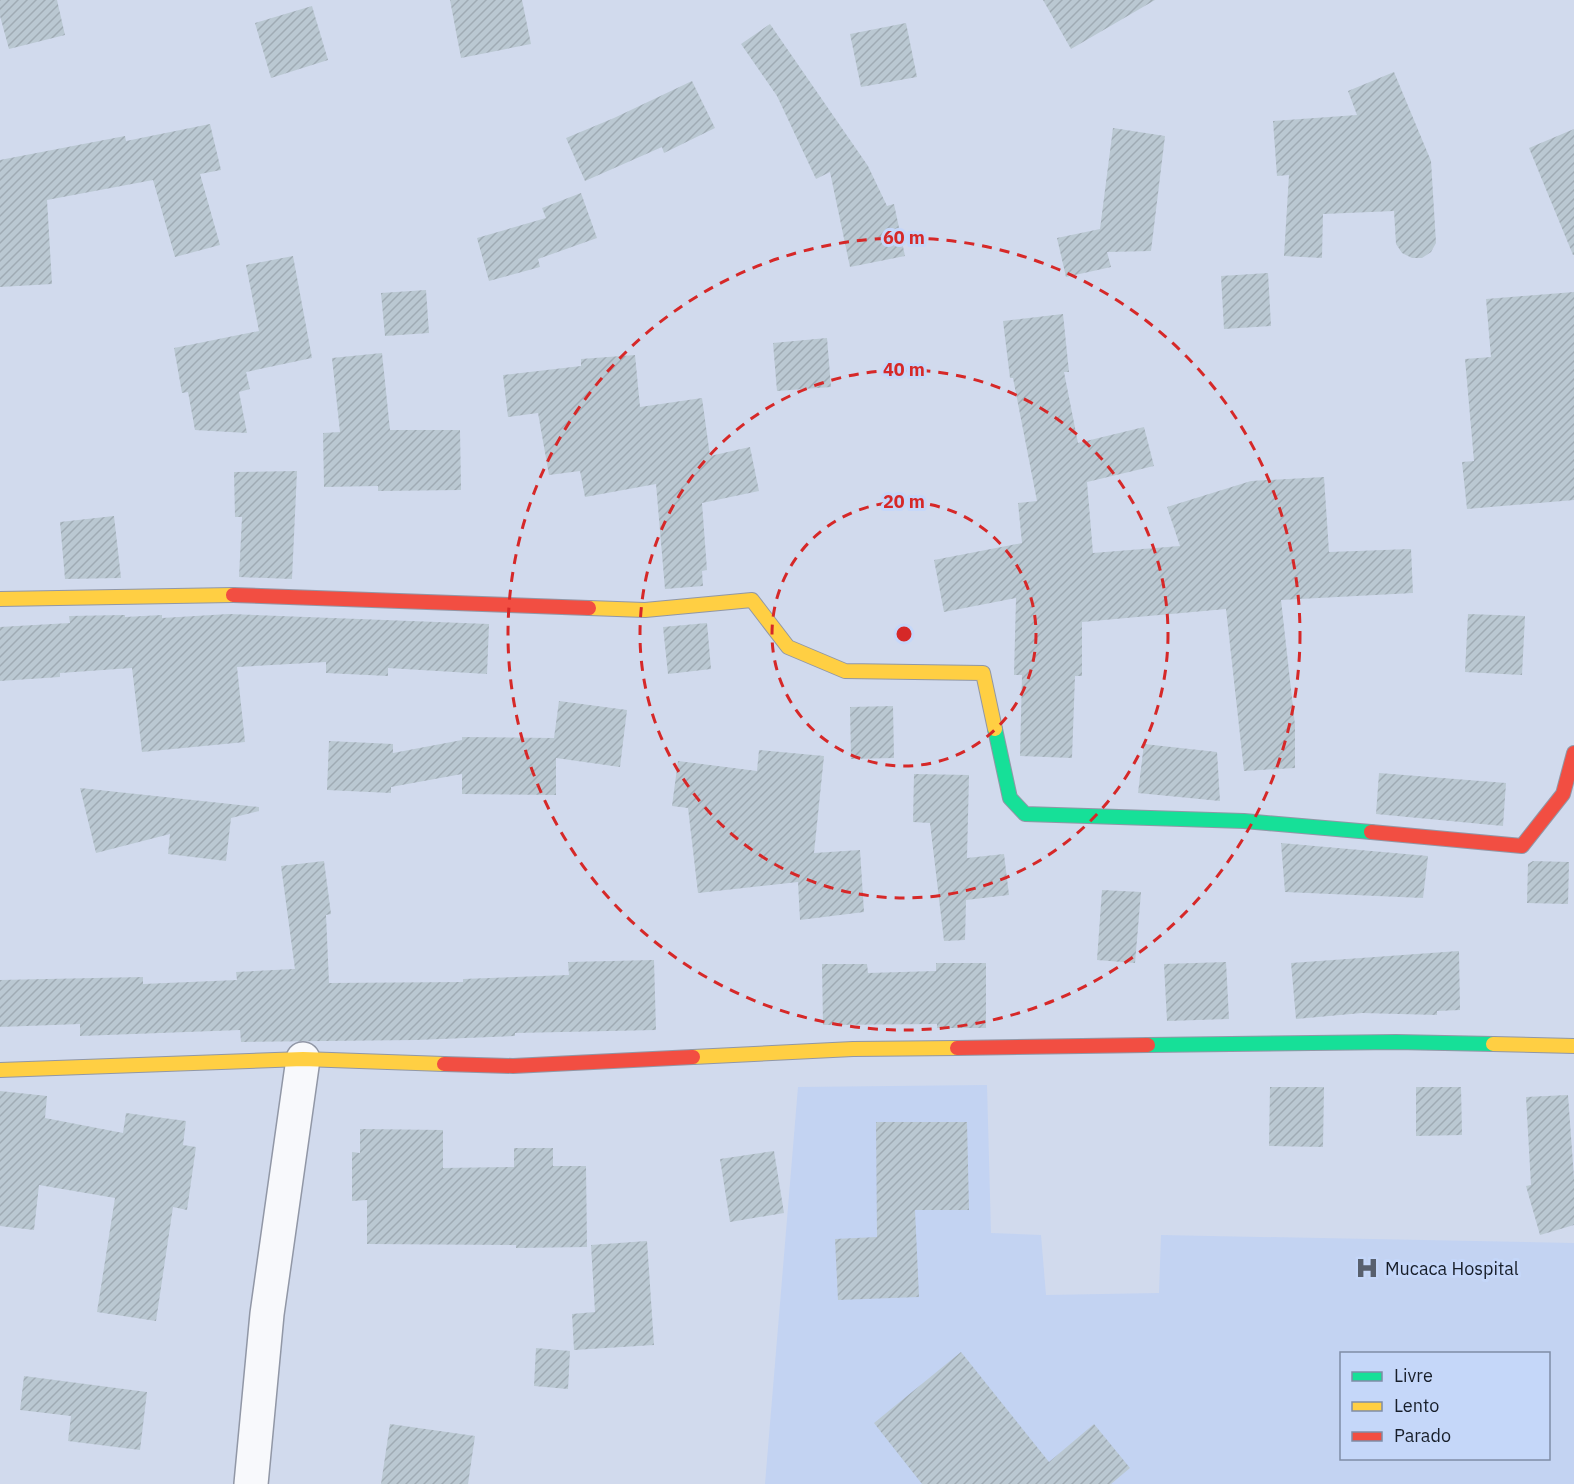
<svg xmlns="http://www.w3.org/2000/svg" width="1574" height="1484" viewBox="0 0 1574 1484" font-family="'IBM Plex Sans',sans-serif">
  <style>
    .built { fill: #c3d3f2; fill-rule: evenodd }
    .building { fill: url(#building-hatch) }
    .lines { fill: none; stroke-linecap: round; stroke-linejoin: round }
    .street-casing { stroke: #9197a6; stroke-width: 36 }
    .fast-casing { stroke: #9197a6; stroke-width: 16 }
    .slow-casing { stroke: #9197a6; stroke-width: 16 }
    .jam-casing { stroke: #9197a6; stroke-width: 16 }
    .street { stroke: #f8f9fc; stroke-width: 33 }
    .fast { stroke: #16e098; stroke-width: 14 }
    .slow { stroke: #ffcf43; stroke-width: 14 }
    .jam { stroke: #f24e42; stroke-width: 14 }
    .ring { fill: none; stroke: #d62828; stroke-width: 3; stroke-dasharray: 10 8 }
    .labels { text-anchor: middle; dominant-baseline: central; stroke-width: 6; stroke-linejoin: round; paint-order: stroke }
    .poi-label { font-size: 18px; fill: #171e2a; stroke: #c5d7f9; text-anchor: start }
    .centre { fill: #d62828; stroke: #c5d7f9; stroke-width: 3 }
    .ring-label { font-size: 18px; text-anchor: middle; font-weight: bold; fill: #d62828; stroke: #c5d7f9; stroke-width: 6; stroke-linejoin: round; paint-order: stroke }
  </style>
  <defs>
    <pattern id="building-hatch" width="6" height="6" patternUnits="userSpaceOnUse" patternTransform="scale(1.5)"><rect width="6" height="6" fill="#bac8d2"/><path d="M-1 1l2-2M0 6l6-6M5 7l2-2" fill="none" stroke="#9fabb4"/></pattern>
  </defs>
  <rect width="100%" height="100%" fill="#d1daed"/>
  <path class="built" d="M987,1085L991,1233L1041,1235L1046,1295L1159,1293L1161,1235L1574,1243V1484H765L798,1087ZM1342,1354H1548V1458H1342Z"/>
  <g class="building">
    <path d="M0,0H57L65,35L9,49L0,16Z"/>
    <path d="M450,0H522L531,44L461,58Z"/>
    <path d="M1043,0H1155L1071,49Z"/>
    <path d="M312,6L328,60L271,78L255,23Z"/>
    <path d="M906,23L917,77L861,87L850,34Z"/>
    <path d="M770,24L868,166L887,206L894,204L905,256L850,267L830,172L816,179L777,96L741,44Z"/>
    <path d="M1394,72L1431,161L1436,243L1431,252L1422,258H1412L1402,253L1396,244L1394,211L1323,214L1322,258L1284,256L1289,175L1277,176L1273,121L1357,115L1348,91Z"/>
    <path d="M692,81L715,128L664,153L662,147L585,181L566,138L614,118Z"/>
    <path d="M210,124L221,170L200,174L220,245L175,257L153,180L47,200L52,284L0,287V160L125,136L126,141Z"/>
    <path d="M1113,128L1165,136L1151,251L1107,252L1111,267L1066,277L1057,238L1100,229Z"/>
    <path d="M1574,129V255H1573L1529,148Z"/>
    <path d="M581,193L597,238L538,259L540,267L489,281L477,238L546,218L542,208Z"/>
    <path d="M293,256L312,358L246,372L250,389L239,392L247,433L195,430L188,392L182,393L174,348L259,331L246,265Z"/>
    <path d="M1268,273L1271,326L1224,329L1221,276Z"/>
    <path d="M426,290L429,333L385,336L381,293Z"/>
    <path d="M1574,292V500L1467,509L1462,462L1474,461L1465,359L1491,357L1486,299Z"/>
    <path d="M1063,314L1069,372H1064L1078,443L1144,427L1154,466L1087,482L1093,553L1180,546L1167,507L1251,481L1324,477L1329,552L1411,549L1413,593L1281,600L1295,725V768L1244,771L1226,609L1082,622V676H1075L1072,758L1020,756L1022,675H1014L1016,598L944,612L934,560L1022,543L1018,503L1037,501L1013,378H1010L1003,321Z"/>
    <path d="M827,338L831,387L777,391L773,343Z"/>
    <path d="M382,353L390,430H460L461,490L378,491V486L324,487L323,433L340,432L332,358Z"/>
    <path d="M635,355L640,407L702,398L710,456L750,447L759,491L702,503L707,570L702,571L703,586L665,589L656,484L585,497L580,471L549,475L538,413L508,417L503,375L581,366V359Z"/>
    <path d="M297,471L292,579L239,577L242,517H235L234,472Z"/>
    <path d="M114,516L121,578L65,579L60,522Z"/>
    <path d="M229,614L489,624L487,674L388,668V676L326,673V662L237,667L245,742L142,752L132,668L60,673V677L0,681V627L70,623L69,616L125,615V617L162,615V618Z"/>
    <path d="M1468,614L1525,616L1522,675L1465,672Z"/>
    <path d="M707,623L711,669L668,674L663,627Z"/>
    <path d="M559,701L627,710L620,767L556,758V795L462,794V774L391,787V793L327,790L329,741L393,744V753L462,740V737L554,738Z"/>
    <path d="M893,706L894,758L851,759L850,707Z"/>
    <path d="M1144,744L1217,752L1220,801L1138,793Z"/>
    <path d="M759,750L824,756L814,853L860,850L864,912L800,920L798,882L698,893L688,808L672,806L678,761L757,771Z"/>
    <path d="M1379,773L1506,783L1503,826L1376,814Z"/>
    <path d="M914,774L969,775L967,858L1004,854L1009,895L966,900L965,940L944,941L930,823L913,822Z"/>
    <path d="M80,788L259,807V811L231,818L226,861L168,854L170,834L96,853Z"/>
    <path d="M1281,843L1428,856L1423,898L1285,892Z"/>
    <path d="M324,861L331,914L326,915L329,983L463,982V979L569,975L568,962L654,960L656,1030L515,1033V1036L416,1040L241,1042L240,1030L80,1036V1024L0,1027V980L143,977V984L237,980L236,972L295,969L281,866Z"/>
    <path d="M1533,861L1569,862L1568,904L1527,903L1528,864Z"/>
    <path d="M1102,890L1141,892L1135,963L1097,960Z"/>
    <path d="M1459,951L1460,1010L1437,1011V1015L1362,1013L1296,1019L1291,963Z"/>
    <path d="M1226,962L1229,1019L1167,1021L1164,964Z"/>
    <path d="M936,963H986V1028H937V1024L823,1025L822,964H867L868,973L936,971Z"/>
    <path d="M1270,1087H1324L1323,1147L1269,1146Z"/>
    <path d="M1416,1087H1461L1462,1135L1416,1136Z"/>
    <path d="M0,1091L47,1096L45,1118L123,1133L126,1113L186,1121L183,1145L196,1147L187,1210L173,1207L156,1321L97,1312L115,1198L39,1185L34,1230L0,1226Z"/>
    <path d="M1568,1095L1574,1178V1225L1540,1235L1526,1186L1531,1185L1526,1097Z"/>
    <path d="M876,1122H967L969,1210H915L919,1297L838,1300L835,1239L877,1237Z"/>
    <path d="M360,1129L443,1130V1168L514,1167V1148H553V1166H586L587,1247L516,1248V1245L367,1244V1200L352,1201V1152L360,1153Z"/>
    <path d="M774,1151L784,1213L730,1222L720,1159Z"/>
    <path d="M647,1241L654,1345L574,1350L572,1314L595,1312L591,1245Z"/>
    <path d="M536,1348L570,1351L568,1389L534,1386Z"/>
    <path d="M961,1352L1049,1462L1094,1424L1130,1468L1111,1484H922L874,1423Z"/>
    <path d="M24,1376L147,1392L140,1450L68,1441L71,1416L20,1410Z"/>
    <path d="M390,1424L475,1436L468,1484H381Z"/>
  </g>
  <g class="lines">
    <g class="street-casing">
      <path id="street" d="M251,1484L267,1314L303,1059"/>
    </g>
    <g class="fast-casing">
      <g id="fast">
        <path d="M995,729L1010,798L1025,814L1244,821L1371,832"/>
        <path d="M1148,1045L1396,1042L1493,1044"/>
      </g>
    </g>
    <g class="slow-casing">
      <g id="slow">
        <path d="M0,599L233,595"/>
        <path d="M589,608L645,610L752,600L788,647L845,671L983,673L995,729"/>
        <path d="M1493,1044L1574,1046"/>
        <path d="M693,1057L853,1049L957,1048"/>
        <path d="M0,1070L303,1059L444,1064"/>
      </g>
    </g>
    <g class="jam-casing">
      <g id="jam">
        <path d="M233,595L589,608"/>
        <path d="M1371,832L1522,846L1563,794L1574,753"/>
        <path d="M957,1048L1148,1045"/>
        <path d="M444,1064L513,1066L693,1057"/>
      </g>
    </g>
    <use href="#street" class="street"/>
    <use href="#fast" class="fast"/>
    <use href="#slow" class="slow"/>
    <use href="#jam" class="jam"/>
  </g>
  <g class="ring">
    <circle cx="904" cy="634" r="132"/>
    <circle cx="904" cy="634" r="264"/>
    <circle cx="904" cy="634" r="396"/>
  </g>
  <defs>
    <g id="hospital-bare" transform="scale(1.8)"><path d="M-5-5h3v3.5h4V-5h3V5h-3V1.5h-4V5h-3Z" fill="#58606e" stroke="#c5d7f9" stroke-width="2.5" paint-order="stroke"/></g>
  </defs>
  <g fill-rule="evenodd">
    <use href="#hospital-bare" x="1367" y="1268"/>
  </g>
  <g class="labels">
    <g class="poi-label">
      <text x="1385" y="1268">Mucaca Hospital</text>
    </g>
  </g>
  <circle cx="904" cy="634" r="9" class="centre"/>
  <g class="ring-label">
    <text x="904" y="244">60 m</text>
    <text x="904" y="376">40 m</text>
    <text x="904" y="508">20 m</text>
  </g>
  <rect x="1340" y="1352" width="210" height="108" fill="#c5d7f9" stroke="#7f8da6" stroke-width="1.5"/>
  <rect x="1352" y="1372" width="30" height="9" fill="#16e098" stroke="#7f8da6" stroke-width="1.5"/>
  <text x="1394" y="1382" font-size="18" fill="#171e2a">Livre</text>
  <rect x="1352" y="1402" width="30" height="9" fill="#ffcf43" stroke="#7f8da6" stroke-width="1.5"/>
  <text x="1394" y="1412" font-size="18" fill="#171e2a">Lento</text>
  <rect x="1352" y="1432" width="30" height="9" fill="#f24e42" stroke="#7f8da6" stroke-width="1.5"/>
  <text x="1394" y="1442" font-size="18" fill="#171e2a">Parado</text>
</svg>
